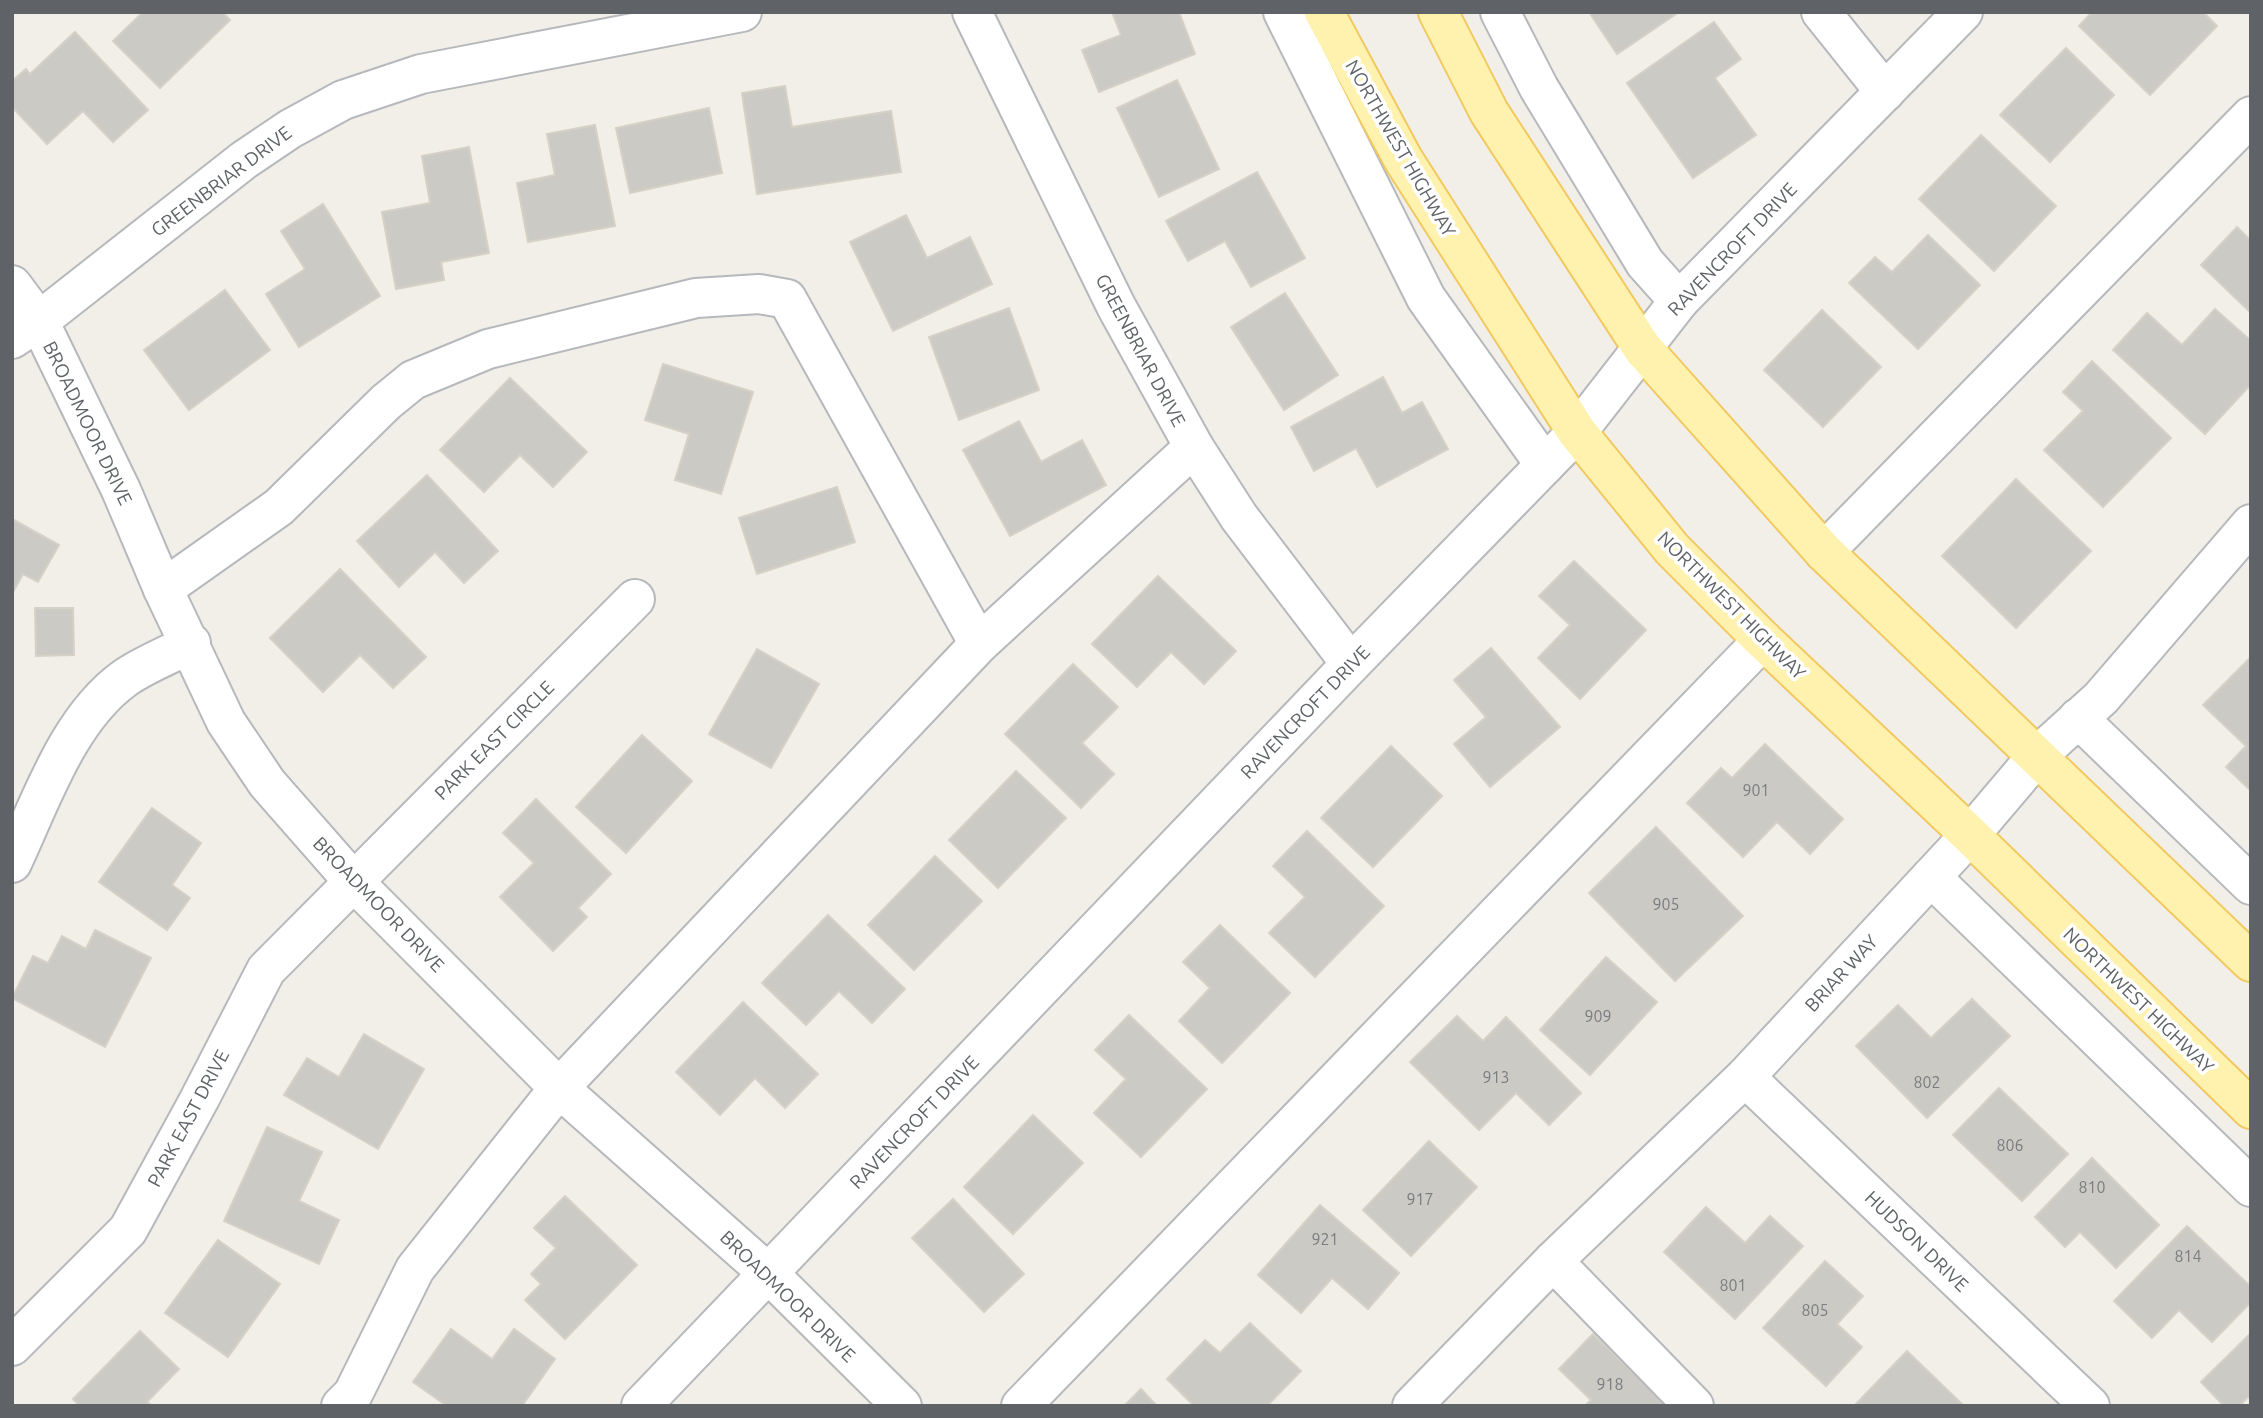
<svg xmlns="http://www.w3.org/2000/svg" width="2263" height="1418" viewBox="0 0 2263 1418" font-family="Ubuntu,sans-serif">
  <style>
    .building { fill: #cccac5; stroke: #d6d1c6; stroke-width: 2 }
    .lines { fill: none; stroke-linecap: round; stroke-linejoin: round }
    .minor-casing { stroke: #b5b8bc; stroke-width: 42 }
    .major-casing { stroke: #f2c960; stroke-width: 42 }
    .minor { stroke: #fff; stroke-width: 38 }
    .major { stroke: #fff2af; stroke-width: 38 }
    .labels { text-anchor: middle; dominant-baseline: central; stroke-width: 7; stroke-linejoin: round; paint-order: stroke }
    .number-label { font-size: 16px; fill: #7a7d7f }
    .street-label { font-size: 19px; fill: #5f6368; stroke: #fff }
  </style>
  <rect width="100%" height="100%" fill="#f1efe8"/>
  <g class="building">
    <path d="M143,12H222L230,20L160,88L113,41Z"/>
    <path d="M1112,12H1179L1195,54L1099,92L1082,50L1121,35Z"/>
    <path d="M1589,12H1679L1617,54Z"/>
    <path d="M2092,12H2203L2217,26L2150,95L2079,26Z"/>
    <path d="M1714,22L1741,59L1715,78L1756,135L1693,178L1627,83Z"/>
    <path d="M75,32L148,110L113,142L83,111L47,144L12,107V81L26,69L30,74Z"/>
    <path d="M2066,48L2114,95L2050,162L2000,115Z"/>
    <path d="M1177,80L1219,169L1159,197L1117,108Z"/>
    <path d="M785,86L792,127L891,111L901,172L757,194L742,93Z"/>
    <path d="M709,108L722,173L630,193L616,128Z"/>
    <path d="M595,125L615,226L528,242L517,183L555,175L547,134Z"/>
    <path d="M1981,135L2056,206L1994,271L1919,199Z"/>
    <path d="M469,147L489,253L441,262L444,280L396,289L382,212L430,203L422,156Z"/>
    <path d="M1257,172L1305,258L1251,287L1225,241L1188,261L1166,221Z"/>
    <path d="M323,204L380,296L299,347L266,294L305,269L281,231Z"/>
    <path d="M906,215L927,258L970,237L992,284L893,331L850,242Z"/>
    <path d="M2237,227L2251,241V313L2201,265Z"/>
    <path d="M1928,235L1980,285L1918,349L1849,283L1875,257L1892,272Z"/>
    <path d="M225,290L270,350L189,410L144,350Z"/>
    <path d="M1285,293L1338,375L1284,410L1231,327Z"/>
    <path d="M1009,308L1039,390L959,420L929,337Z"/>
    <path d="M2215,309L2251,341V384L2205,434L2113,350L2147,313L2182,345Z"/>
    <path d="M1822,310L1881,367L1823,427L1764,370Z"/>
    <path d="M2092,361L2171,438L2103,507L2044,450L2083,411L2063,392Z"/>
    <path d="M663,364L753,392L721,494L675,480L689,434L645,420Z"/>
    <path d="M1383,377L1402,413L1422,402L1448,449L1377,487L1356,448L1314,471L1291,427Z"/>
    <path d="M510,378L587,452L553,487L520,455L484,492L440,450Z"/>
    <path d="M1019,421L1041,462L1082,440L1106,485L1010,536L963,450Z"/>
    <path d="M427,475L498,551L464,583L435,552L399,587L357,541Z"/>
    <path d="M2016,479L2091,551L2016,628L1942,556Z"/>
    <path d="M837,487L855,542L757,574L739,518Z"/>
    <path d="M12,519L59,545L38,582L23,574L12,594Z"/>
    <path d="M1574,561L1646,630L1580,699L1538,658L1570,625L1539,596Z"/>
    <path d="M340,569L426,657L393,688L360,655L323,692L270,638Z"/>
    <path d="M1158,576L1236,651L1204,684L1171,652L1137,687L1092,644Z"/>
    <path d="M35,608H73L74,655L36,656Z"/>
    <path d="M1491,648L1560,727L1490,787L1454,744L1486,717L1454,680Z"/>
    <path d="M757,649L819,684L771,768L709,734Z"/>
    <path d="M2251,657V791L2226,767L2246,746L2203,705Z"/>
    <path d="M1073,664L1118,707L1082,743L1114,774L1081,808L1005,734Z"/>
    <path d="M642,735L692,781L626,853L576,807Z"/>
    <path d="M1765,744L1843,819L1810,854L1777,822L1743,857L1687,803L1721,768L1732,778Z"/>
    <path d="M1391,746L1442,796L1373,867L1321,818Z"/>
    <path d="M1016,771L1066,818L998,888L949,840Z"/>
    <path d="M536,799L611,874L578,908L587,917L553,951L500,897L534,863L503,833Z"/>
    <path d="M152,808L201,843L172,885L190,898L167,930L99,882Z"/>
    <path d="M1656,827L1743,916L1675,981L1589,893Z"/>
    <path d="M1307,831L1384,906L1315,977L1269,933L1305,897L1273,866Z"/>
    <path d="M935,856L982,901L914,970L868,925Z"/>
    <path d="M828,915L905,989L872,1023L839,991L806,1025L762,983Z"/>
    <path d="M1220,925L1290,993L1222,1063L1179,1021L1210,988L1183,962Z"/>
    <path d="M95,930L151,958L105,1047L12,998L33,956L48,963L62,936L86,949Z"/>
    <path d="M1606,957L1657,1002L1590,1075L1540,1030Z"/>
    <path d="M1972,999L2010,1036L1927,1118L1856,1046L1898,1005L1931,1038Z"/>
    <path d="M743,1002L818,1074L785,1108L755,1078L720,1115L676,1072Z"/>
    <path d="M1129,1015L1207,1089L1141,1157L1094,1113L1126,1079L1095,1050Z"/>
    <path d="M1457,1016L1483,1041L1506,1017L1581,1093L1549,1125L1516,1093L1479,1130L1410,1062Z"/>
    <path d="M364,1034L424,1069L378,1149L284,1095L307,1058L339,1077Z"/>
    <path d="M1999,1088L2068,1154L2022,1201L1953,1135Z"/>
    <path d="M1033,1115L1083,1163L1013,1234L964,1187Z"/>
    <path d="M267,1127L322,1152L299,1201L339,1220L319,1264L224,1221Z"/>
    <path d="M1429,1141L1477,1187L1411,1256L1363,1210Z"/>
    <path d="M2092,1158L2159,1225L2116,1268L2080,1232L2065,1247L2035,1217Z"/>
    <path d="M565,1196L637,1265L565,1339L525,1300L541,1284L531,1274L556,1248L534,1228Z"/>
    <path d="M953,1199L1024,1274L984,1312L912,1238Z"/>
    <path d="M1320,1205L1399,1273L1368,1309L1332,1278L1301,1313L1258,1275Z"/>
    <path d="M1706,1207L1745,1243L1770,1216L1803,1246L1735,1319L1664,1252Z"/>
    <path d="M2187,1226L2251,1287V1302L2212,1342L2179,1310L2152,1338L2114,1301Z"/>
    <path d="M218,1240L280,1284L228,1357L165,1313Z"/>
    <path d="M1825,1261L1863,1296L1837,1324L1862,1347L1826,1386L1763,1328Z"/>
    <path d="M1250,1323L1301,1371L1267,1406H1194L1167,1379L1205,1340L1220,1353Z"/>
    <path d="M451,1329L492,1359L514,1329L555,1359L522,1406H447L413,1382Z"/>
    <path d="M140,1331L179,1369L147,1402L152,1406H80L73,1399Z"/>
    <path d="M2251,1333V1399L2248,1397L2239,1406H2224L2201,1382Z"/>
    <path d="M1593,1334L1668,1406H1585L1591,1400L1559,1369Z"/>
    <path d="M1907,1351L1964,1406H1854Z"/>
    <path d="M1141,1389L1157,1406H1124Z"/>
  </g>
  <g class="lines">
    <g class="minor-casing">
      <g id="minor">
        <path d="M972,12L1116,306L1194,447L1239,517L1351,664"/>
        <path d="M1283,12L1426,298L1545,465"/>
        <path d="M1500,12L1539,88L1645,263L1679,301"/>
        <path d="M1821,12L1885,92"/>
        <path d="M12,285L39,321L121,490L163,589L226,722L267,783L353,881L559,1088L769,1274L902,1406"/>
        <path d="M12,339L39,321L244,160L290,129L343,100L421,74L742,12"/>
        <path d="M1824,552L2251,116"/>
        <path d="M163,589L279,507L386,402L413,380L488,349L696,298L759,294L787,299L979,644"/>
        <path d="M2078,718L2251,885"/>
        <path d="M12,863C41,801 68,719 125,678C145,664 170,655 191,643"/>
        <path d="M1931,877L2251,1187"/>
        <path d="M1745,1077L2090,1406"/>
        <path d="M1553,1261L1694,1406"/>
        <path d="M12,1346L128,1230L199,1100L266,970L635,599"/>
        <path d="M341,1406L353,1394L415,1269L559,1088L979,644L1194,447"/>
        <path d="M641,1406L1351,664L1577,432L1679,301L1963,12"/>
        <path d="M1021,1406L1763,640"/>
        <path d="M1412,1406L1553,1261L1745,1077L1970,835L2037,756L2101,698L2251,524"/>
      </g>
    </g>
    <g class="major-casing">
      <g id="major">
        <path d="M1324,12L1403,159L1577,432L1672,549L1763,640L1970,835L2251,1109"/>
        <path d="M1438,12L1489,112L1643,349L1824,552L2251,962"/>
      </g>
    </g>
    <use href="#minor" class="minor"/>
    <use href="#major" class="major"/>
  </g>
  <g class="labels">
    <g class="number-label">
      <text x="1756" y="790">901</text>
      <text x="1666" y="904">905</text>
      <text x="1598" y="1016">909</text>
      <text x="1496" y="1077">913</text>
      <text x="1927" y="1082">802</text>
      <text x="2010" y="1145">806</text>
      <text x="2092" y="1187">810</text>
      <text x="1420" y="1199">917</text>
      <text x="1325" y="1239">921</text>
      <text x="2188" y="1256">814</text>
      <text x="1733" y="1285">801</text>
      <text x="1815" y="1310">805</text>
      <text x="1610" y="1384">918</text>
    </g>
    <g class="street-label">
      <text transform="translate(1401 148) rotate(60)">NORTHWEST HIGHWAY</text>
      <text transform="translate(221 181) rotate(-37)">GREENBRIAR DRIVE</text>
      <text transform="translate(1732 249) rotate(-46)">RAVENCROFT DRIVE</text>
      <text transform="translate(1141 350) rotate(62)">GREENBRIAR DRIVE</text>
      <text transform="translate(88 423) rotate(64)">BROADMOOR DRIVE</text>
      <text transform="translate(1732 605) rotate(45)">NORTHWEST HIGHWAY</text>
      <text transform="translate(1305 712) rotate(-46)">RAVENCROFT DRIVE</text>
      <text transform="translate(494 740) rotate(-45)">PARK EAST CIRCLE</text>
      <text transform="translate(379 904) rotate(46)">BROADMOOR DRIVE</text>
      <text transform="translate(1841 973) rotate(-47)">BRIAR WAY</text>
      <text transform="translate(2139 1000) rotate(44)">NORTHWEST HIGHWAY</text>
      <text transform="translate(188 1118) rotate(-62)">PARK EAST DRIVE</text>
      <text transform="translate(914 1122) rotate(-46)">RAVENCROFT DRIVE</text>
      <text transform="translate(1917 1241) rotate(44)">HUDSON DRIVE</text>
      <text transform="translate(788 1296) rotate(44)">BROADMOOR DRIVE</text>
    </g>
  </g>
  <rect width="2263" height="1418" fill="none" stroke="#5f6368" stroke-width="28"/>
</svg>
